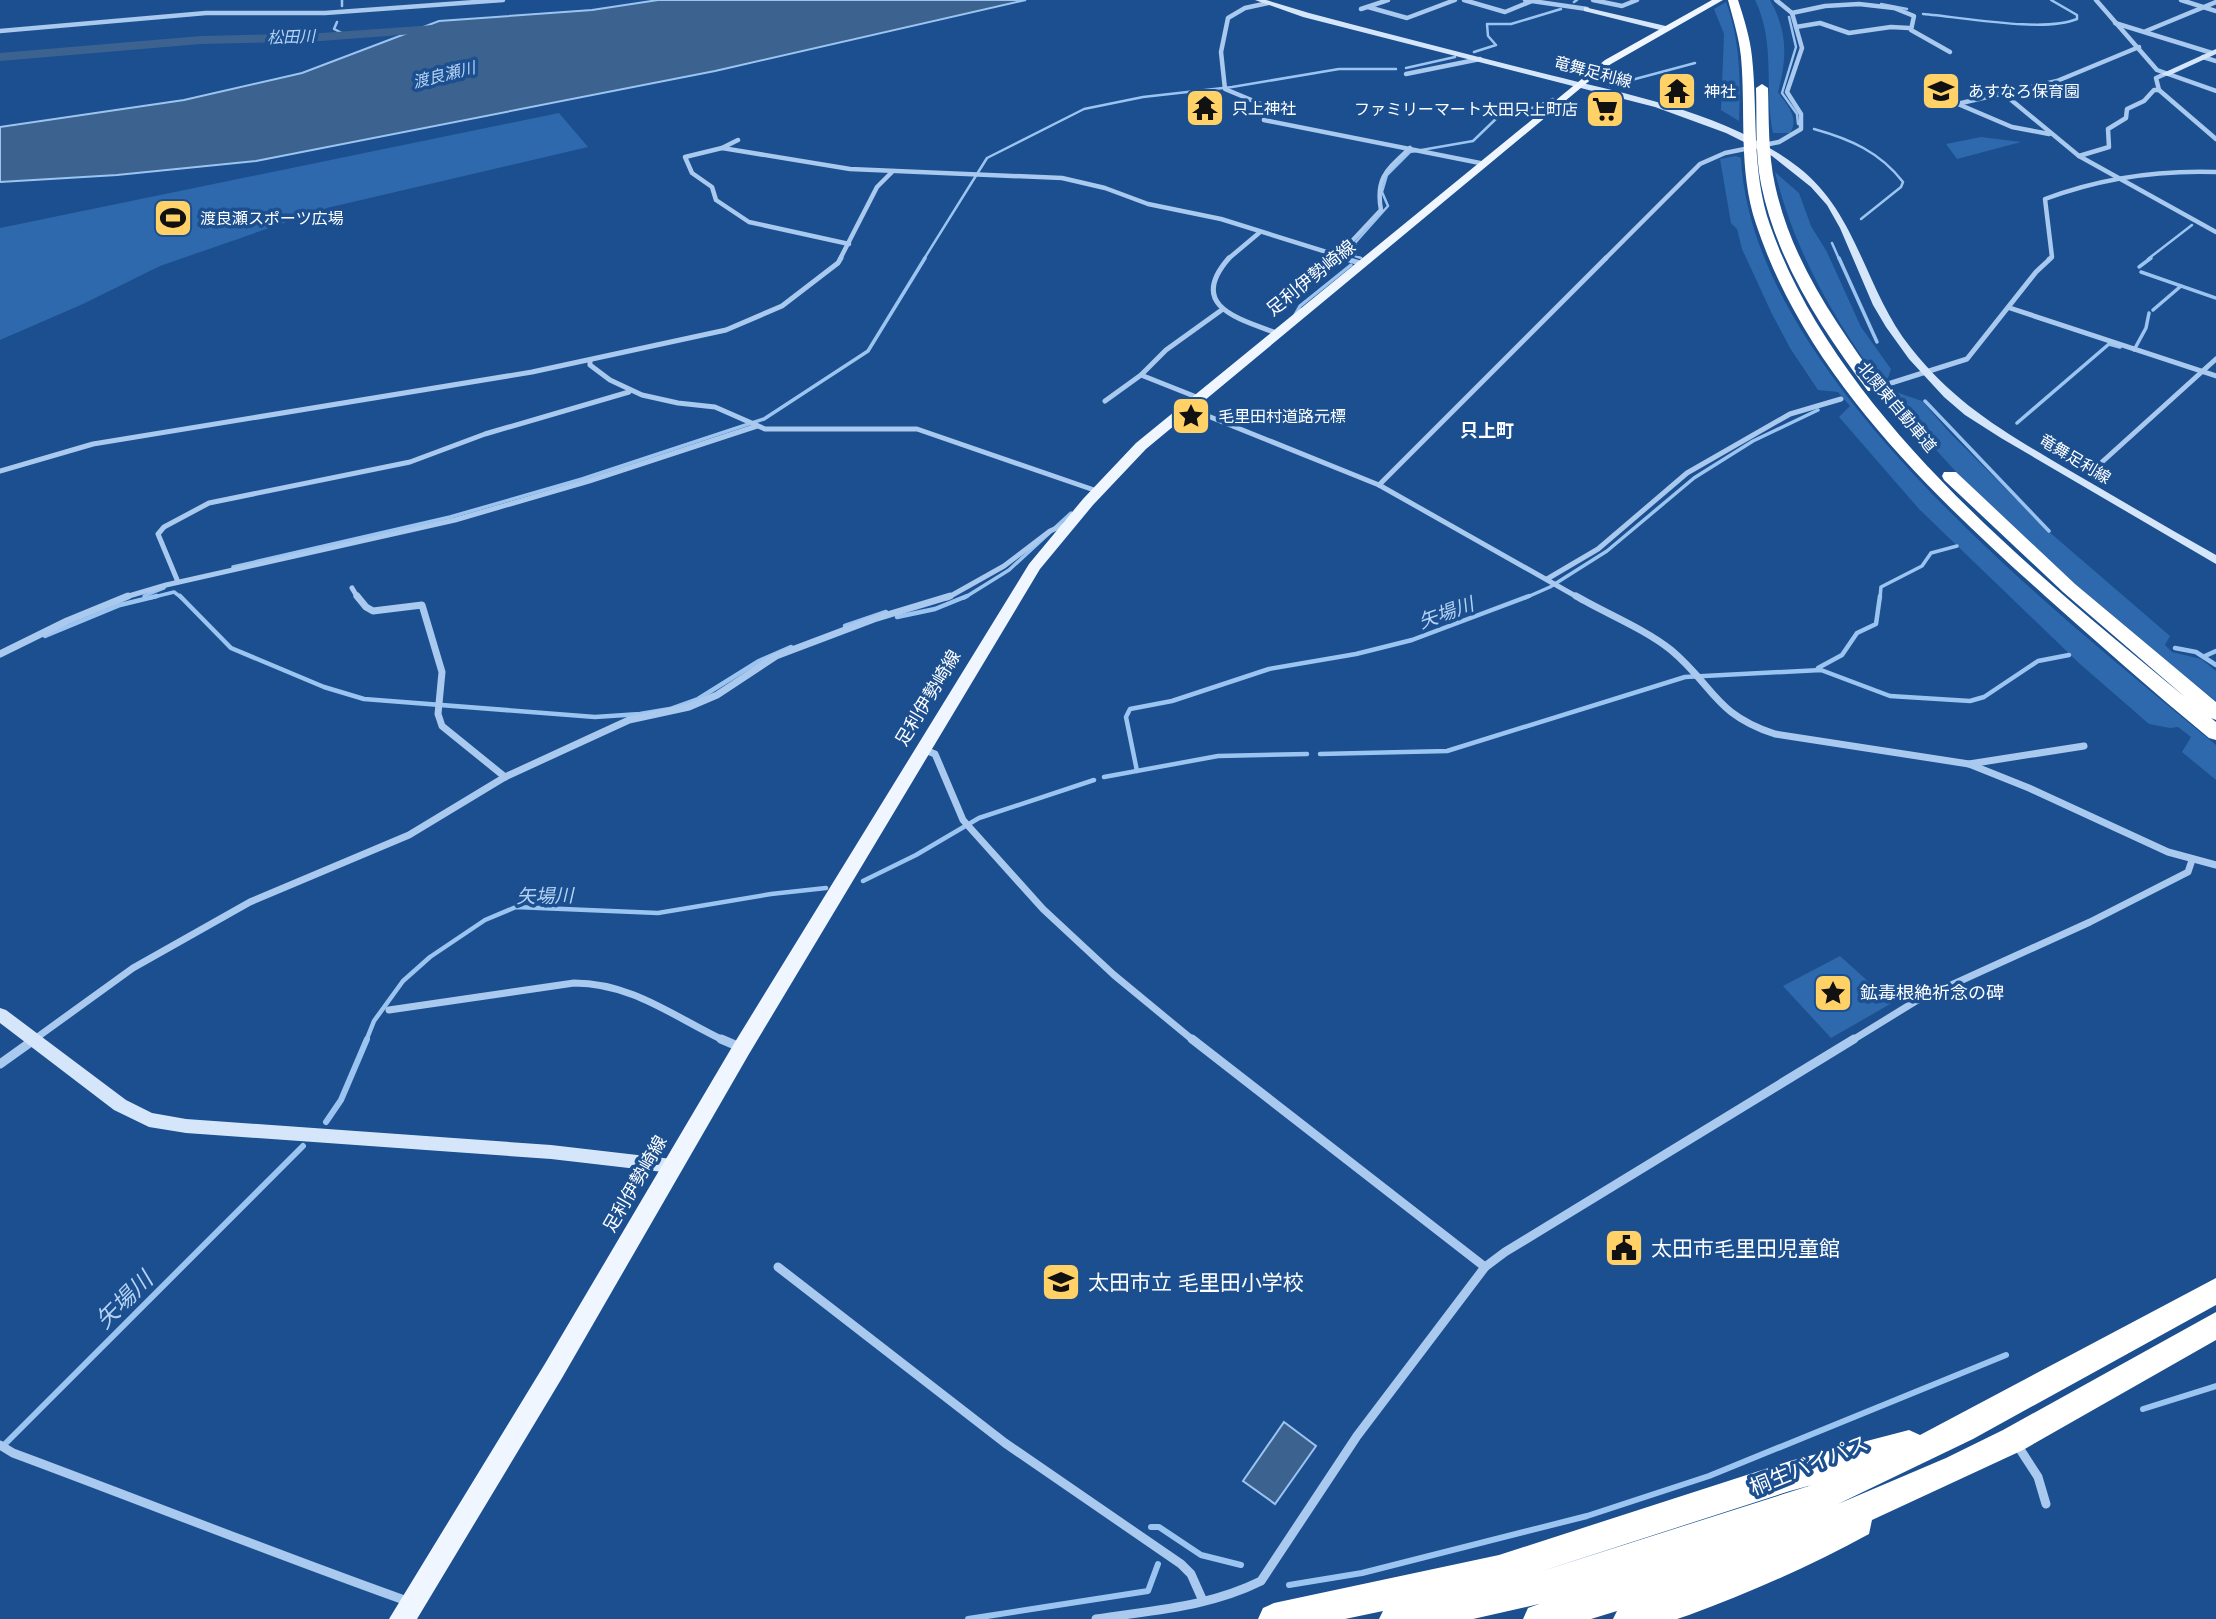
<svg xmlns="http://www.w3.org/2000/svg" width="2216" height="1619" viewBox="0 0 2216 1619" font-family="Arial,'Noto Sans JP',sans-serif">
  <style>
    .green { fill: #2e69ad }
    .water { fill: #3c6290; stroke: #9cc4f0; stroke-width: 2 }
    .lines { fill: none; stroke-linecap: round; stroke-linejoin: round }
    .stream-far3 { stroke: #9cc4f0; stroke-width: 2.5 }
    .stream-far2 { stroke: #9cc4f0; stroke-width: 3.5 }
    .stream-far1 { stroke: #9cc4f0; stroke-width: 4.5 }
    .stream { stroke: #9cc4f0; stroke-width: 6 }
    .river { fill: #3c6290; fill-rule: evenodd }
    .street-far3 { stroke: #a9c9ee; stroke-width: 4.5 }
    .street-far2 { stroke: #a9c9ee; stroke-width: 5 }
    .street-far1 { stroke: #a9c9ee; stroke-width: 7 }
    .street { stroke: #a9c9ee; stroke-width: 9 }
    .secondary { fill: #d6e6fa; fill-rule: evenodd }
    .primary { fill: #f0f6ff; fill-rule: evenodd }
    .highway { fill: #fff; fill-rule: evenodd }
    .labels { text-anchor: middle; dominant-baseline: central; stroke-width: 7; stroke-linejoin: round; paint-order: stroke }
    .far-water-label { font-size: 16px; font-style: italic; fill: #b5d3f5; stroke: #1b4f8f }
    .far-street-label { font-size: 16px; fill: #fff; stroke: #1b4f8f }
    .far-poi-label { font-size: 16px; fill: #fff; stroke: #1b4f8f; text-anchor: start }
    .street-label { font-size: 18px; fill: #fff; stroke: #1b4f8f }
    .far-quarter-label { font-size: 18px; font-weight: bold; fill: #fff; stroke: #1b4f8f }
    .poi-label { font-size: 18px; fill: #fff; stroke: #1b4f8f; text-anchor: start }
    .water-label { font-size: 19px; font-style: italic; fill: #b5d3f5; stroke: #1b4f8f }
    .near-poi-label { font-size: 21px; fill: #fff; stroke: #1b4f8f; text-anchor: start }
    .near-street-label { font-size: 21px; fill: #fff; stroke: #1b4f8f }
    .near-water-label { font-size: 23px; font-style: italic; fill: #b5d3f5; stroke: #1b4f8f }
  </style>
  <rect width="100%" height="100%" fill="#1b4f8f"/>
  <g class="green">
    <path d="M1755,0H1770C1788,32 1787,58 1778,92C1787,105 1800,118 1790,133H1773C1764,88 1776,43 1755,0Z"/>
    <path d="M1726,2C1740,39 1741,82 1739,121L1721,110L1724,34L1714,9Z"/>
    <path d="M559,113L588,147L327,208L160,266L83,304L0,340V228Z"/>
    <path d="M1981,137L2021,142L1957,159L1946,144Z"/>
    <path d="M1736,156L1741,158C1751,376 2059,615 2216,745V780L2182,752L2191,737L2178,727L2170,728L2149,724L2080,664L1919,509L1839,417L1850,406L1838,392L1818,390L1790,348L1772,314L1742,249L1737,229L1731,223L1720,159Z"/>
    <path d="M1775,172L1799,193L1811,226L1827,252L1861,327L1891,369L1888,378L1884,380L1893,391L1922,401L1950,433L2047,530L2170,636L2165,645L2172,652L2201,659L2216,671V701C2049,569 1827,387 1775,172Z"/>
    <path d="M1840,956L1892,1003L1831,1038L1783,986Z"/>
  </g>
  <g class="water">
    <path d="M658,0H1026L715,71L256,161L117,175L0,182V127L184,100L302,73L439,21L592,10Z"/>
    <path d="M1284,1422L1316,1446L1275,1504L1243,1481Z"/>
  </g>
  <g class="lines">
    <g class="stream-far3">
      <path d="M342,0V6"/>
      <path d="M1574,2L1577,0"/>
      <path d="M1881,4L1907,9"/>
      <path d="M1923,14C1962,17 2043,33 2077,19V15L2051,0"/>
      <path d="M1789,17L1796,47L1782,93L1797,114L1798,124"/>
      <path d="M337,22L334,29L346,35"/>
      <path d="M1474,52L1496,45L1488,36L1487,24H1511L1561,9"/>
      <path d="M1406,68L1455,57"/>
      <path d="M1609,86L1695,63"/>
      <path d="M1814,129C1850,139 1880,152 1903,182L1901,187L1861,219"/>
      <path d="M1832,243L1839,259"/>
      <path d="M1361,258L1355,256V243L1388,206L1382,192L1387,175L1410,152L1473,141L1501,114L1536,107L1553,99"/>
      <path d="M924,259L987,158L1084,109L1143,97L1232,87L1339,69H1396"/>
      <path d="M2148,259L2192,225"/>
    </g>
    <g class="stream-far2">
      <path d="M1839,258L1877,342"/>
      <path d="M2139,267L2151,258"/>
      <path d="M2141,272L2216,298"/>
      <path d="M2153,310L2181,286"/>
      <path d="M1295,315L1300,306L1351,265"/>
      <path d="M2134,350L2146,328L2149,313"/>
      <path d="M1925,401L2049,531"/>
      <path d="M2017,423L2109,344L2120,347"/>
      <path d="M233,567L450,517L582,479L764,419L868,351L925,258"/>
      <path d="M144,596L164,588"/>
      <path d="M150,598L174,592L182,598"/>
      <path d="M964,598L1009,570L1071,513"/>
      <path d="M1525,598L1550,587L1607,551L1694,478L1753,441L1818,410"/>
      <path d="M1880,598L1881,587L1922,566L1931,553L1957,546"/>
    </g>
    <g class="stream-far1">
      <path d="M180,596L231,648L324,687L364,699L595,717L640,714L670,709L698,699L759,661L791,647"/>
      <path d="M897,617L935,609L967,596"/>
      <path d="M845,626L886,612"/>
      <path d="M45,636L120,605L157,596"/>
      <path d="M2175,648L2196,652L2216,665"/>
      <path d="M2205,656L2216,651"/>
      <path d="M1818,668L1842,655L1857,633L1876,624L1880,596"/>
      <path d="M1320,754L1447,751L1685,677L1821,670L1890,696L1970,701L1984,697L2038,661L2069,655"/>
      <path d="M1137,771L1126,717L1130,709L1172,701L1269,669L1356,654L1412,640L1529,596"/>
      <path d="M1104,777L1218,756L1307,754"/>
      <path d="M863,881L916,855L979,818L1094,780"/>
      <path d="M366,1041L374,1021L403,981L430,957L485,920L516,907L658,913L771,894L826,888"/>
    </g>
    <g class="stream">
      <path d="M326,1122L341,1100L367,1039"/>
      <path d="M2143,1409L2216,1386"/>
      <path d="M3,1446L303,1146"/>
      <path d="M1151,1527H1159L1201,1555L1241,1565"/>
      <path d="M1289,1585L1362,1573L1587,1516L1709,1476L2006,1355"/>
      <path d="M968,1619L1148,1591L1158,1564"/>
    </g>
    <path class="river" d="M448,24L455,28L453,31L321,41L201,44L0,61V53L201,36L321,33Z"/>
    <g class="street-far3">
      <path d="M1464,0L1505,12L1532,1"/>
      <path d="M1525,0L1587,9"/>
      <path d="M1593,0L1622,6L1637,0"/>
      <path d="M2096,0L2157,70L2216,91"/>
      <path d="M2181,0L2216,11"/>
      <path d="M1268,3L1245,8L1228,18L1221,52L1225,89L1268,107L1264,120L1485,164"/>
      <path d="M1368,7L1407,18L1455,0"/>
      <path d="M1361,9L1388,0"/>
      <path d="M1792,13L1825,6L1859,4L1894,8L1914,16L1911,30L1950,52"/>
      <path d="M2115,23L2212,53"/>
      <path d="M1796,27L1820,23L1849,33L1891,27L1909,28"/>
      <path d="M0,31L206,13H325L503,0"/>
      <path d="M2146,31L2216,2"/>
      <path d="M2203,57L2216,61"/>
      <path d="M1406,74L1480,59"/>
      <path d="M2165,74L2156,78L2159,90L2216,139"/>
      <path d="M2004,94L2079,156L2216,232"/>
      <path d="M1957,104L2057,81L2139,47"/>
      <path d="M1958,104L2012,127L2049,134"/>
      <path d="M738,140L722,148L850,169L1062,178L1105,188L1148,204L1221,219L1349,259"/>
      <path d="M722,148L685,157L692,173L712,187L716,200L749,222L849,244"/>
      <path d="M2079,156L2109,147L2108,129L2126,118L2127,109L2144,101L2154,90H2159"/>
      <path d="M1345,258L1352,241L1381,210C1375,177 1388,169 1410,148"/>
      <path d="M840,259L877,187L892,172"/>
      <path d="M1228,259L1259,233"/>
      <path d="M1605,259L1700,164L1725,153L1779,142L1801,129V114L1787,92L1802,48L1792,13L1776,0"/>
      <path d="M2049,259L2052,257L2045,199C2101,178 2157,170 2216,172"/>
    </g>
    <g class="street-far2">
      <path d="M1229,258C1186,307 1240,319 1279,334"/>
      <path d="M1343,258L1363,264"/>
      <path d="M2010,308L2216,376"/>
      <path d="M590,360V365L610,380L642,395L678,403L715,407L765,429H917L1097,491"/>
      <path d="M1141,375L1199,398"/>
      <path d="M1888,384L1967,359L2036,272L2051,258"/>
      <path d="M1105,401L1141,375L1166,350L1223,309"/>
      <path d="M1188,408L1379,485L1579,598"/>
      <path d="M0,471L93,444L532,372L726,330L782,306L838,263L841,258"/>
      <path d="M2091,472L2216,359"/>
      <path d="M1379,485L1606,258"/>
      <path d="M1547,579L1598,549L1687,473L1790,414L1841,399"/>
      <path d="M178,582L158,534L164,527L209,503L410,462L485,434L629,392"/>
      <path d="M352,588L358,598"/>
      <path d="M122,598L166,585L455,520L589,481L757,426"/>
      <path d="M947,598L1004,566L1050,531L1066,524"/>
    </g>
    <g class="street-far1">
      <path d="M357,596L366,607L373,611L422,605L442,672L438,714L442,726L505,777"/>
      <path d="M1576,596C1605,613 1645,629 1671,650C1714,686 1714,714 1775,734L1969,764L2029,788L2168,852L2216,865"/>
      <path d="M0,654L67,621L128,596"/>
      <path d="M925,750L935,754L963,820L1043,909L1114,975L1194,1041"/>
      <path d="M1969,764L2084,746"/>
      <path d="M389,1010L574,983C632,983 674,1017 725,1041"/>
      <path d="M32,1041L133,968L250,902L409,835L505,777L629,720L689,707L717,695L776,656L874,619L950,596"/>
      <path d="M1851,1041L1916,1001L2090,922L2188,872L2192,860"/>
    </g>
    <g class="street">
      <path d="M721,1039L742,1048"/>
      <path d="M1192,1039L1485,1267"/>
      <path d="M0,1064L35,1039"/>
      <path d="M778,1267L1005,1443L1181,1564L1191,1574L1203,1601"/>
      <path d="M2016,1443L2038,1477L2046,1504"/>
      <path d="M0,1445L13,1453C145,1502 275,1554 407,1601"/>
      <path d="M1096,1619C1153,1610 1209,1607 1261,1581L1357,1436L1485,1267L1505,1252L1854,1039"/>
    </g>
    <g class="secondary">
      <path d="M1255,0H1266L1309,13C1389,34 1470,55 1550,75C1634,96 1727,113 1798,167C1858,213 1865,291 1911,348C1956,405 2006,433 2067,469C2117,498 2166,527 2216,555V564L2001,438L1965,415L1944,397L1909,359L1886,327L1873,305L1840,228L1827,205L1811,187L1772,156L1726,133L1655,107L1303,17Z"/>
      <path d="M1584,7L1670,27L1671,29L1664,31L1584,11Z"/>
      <path d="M2216,49V54L2168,76L2161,74Z"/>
      <path d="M0,1008L6,1010L126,1100L152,1113L186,1119L551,1145L672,1159L678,1161L681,1166L678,1171L672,1173L551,1159L186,1133L149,1127L114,1110L0,1023Z"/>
    </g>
    <path class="primary" d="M1712,0H1723L1611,64L1588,82L1146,449L1093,505L1040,569L749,1054L562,1378L417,1619H389L546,1362L735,1042L1029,564L1083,499L1136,443L1605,60Z"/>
    <g class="highway">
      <path d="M1728,0H1738C1744,19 1750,37 1752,57C1758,113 1751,170 1770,225C1836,414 2034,572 2185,697L2063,592L1944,480L1942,476L1944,472H1956L2075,584L2216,702V720L2211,718L2216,722V740L2209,738C2153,692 2099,644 2045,596C1930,493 1806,375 1756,224C1738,170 1746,112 1741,57C1739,37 1733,19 1728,0Z"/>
      <path d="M1762,84L1768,88C1769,120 1768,153 1775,185C1792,263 1837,324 1882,388L1880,391H1868C1821,328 1777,262 1761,184C1755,153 1757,120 1756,88Z"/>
      <path d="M2216,1278V1305L1973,1439L1838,1504L1946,1458L2003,1430L2216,1312V1340L2023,1450L1872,1520L1869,1534C1811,1566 1751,1592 1689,1615L1677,1619H1613L1617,1611L1591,1619H1523L1528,1608L1539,1604L1473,1619H1379L1383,1611L1345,1619H1258L1263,1608L1274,1603L1499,1555L1790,1461L1909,1430L1920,1435ZM1812,1485L1536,1573L1790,1491Z"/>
    </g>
  </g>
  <defs>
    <g id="temple-square" transform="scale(2.0125)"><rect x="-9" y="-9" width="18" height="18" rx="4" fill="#ffd166" stroke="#1b4f8f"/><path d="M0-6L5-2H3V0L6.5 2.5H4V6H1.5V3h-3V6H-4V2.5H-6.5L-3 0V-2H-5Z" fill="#111"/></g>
    <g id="school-square" transform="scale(2.0125)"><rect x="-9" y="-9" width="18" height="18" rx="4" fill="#ffd166" stroke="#1b4f8f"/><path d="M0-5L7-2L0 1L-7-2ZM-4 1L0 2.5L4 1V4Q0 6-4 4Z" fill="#111"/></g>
    <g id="supermarket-square" transform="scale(2.0125)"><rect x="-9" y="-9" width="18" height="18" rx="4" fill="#ffd166" stroke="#1b4f8f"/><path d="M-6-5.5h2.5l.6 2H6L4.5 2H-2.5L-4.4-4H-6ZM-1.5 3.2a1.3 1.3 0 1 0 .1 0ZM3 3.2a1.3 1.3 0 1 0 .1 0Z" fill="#111"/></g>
    <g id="stadium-square" transform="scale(2.0125)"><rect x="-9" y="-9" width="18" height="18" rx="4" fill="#ffd166" stroke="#1b4f8f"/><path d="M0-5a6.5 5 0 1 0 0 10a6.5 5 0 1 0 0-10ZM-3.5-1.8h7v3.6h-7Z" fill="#111"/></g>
    <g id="sight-square" transform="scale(2.0125)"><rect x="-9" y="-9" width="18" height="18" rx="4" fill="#ffd166" stroke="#1b4f8f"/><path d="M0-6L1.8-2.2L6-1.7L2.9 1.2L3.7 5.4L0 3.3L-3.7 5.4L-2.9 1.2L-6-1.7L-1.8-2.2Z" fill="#111"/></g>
    <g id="civic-square" transform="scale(2.0125)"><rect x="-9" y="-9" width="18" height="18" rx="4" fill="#ffd166" stroke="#1b4f8f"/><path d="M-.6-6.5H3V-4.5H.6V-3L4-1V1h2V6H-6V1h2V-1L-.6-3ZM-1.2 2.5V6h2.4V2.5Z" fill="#111"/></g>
  </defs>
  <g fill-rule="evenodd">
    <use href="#temple-square" x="1677" y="91"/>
    <use href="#school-square" x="1941" y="91"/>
    <use href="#temple-square" x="1205" y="108"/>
    <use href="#supermarket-square" x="1605" y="109"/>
    <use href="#stadium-square" x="173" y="218"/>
    <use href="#sight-square" x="1191" y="416"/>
    <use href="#sight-square" x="1833" y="993"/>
    <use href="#civic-square" x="1624" y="1248"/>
    <use href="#school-square" x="1061" y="1282"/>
  </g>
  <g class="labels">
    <g class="far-water-label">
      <text transform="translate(291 37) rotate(-2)">松田川</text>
      <text transform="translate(444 75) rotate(-14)">渡良瀬川</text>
    </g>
    <g class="far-street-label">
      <text transform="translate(1593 72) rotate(15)">竜舞足利線</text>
      <text transform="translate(1897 407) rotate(50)">北関東自動車道</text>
      <text transform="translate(2075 459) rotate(31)">竜舞足利線</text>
    </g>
    <g class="far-poi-label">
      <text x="1704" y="91">神社</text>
      <text x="1968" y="91">あすなろ保育園</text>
      <text x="1232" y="108">只上神社</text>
      <text x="1578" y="109" text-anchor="end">ファミリーマート太田只上町店</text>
      <text x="200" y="218">渡良瀬スポーツ広場</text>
      <text x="1218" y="416">毛里田村道路元標</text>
    </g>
    <g class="street-label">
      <text transform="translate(1311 278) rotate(-39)">足利伊勢崎線</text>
      <text transform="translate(928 698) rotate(-59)">足利伊勢崎線</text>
      <text transform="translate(635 1184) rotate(-60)">足利伊勢崎線</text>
    </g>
    <g class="far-quarter-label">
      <text x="1487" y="431">只上町</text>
    </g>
    <g class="poi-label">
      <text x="1860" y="993">鉱毒根絶祈念の碑</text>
    </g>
    <g class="water-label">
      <text transform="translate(1446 613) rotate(-20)">矢場川</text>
      <text transform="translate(545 896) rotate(-1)">矢場川</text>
    </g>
    <g class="near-poi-label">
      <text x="1651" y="1248">太田市毛里田児童館</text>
      <text x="1088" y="1282">太田市立 毛里田小学校</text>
    </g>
    <g class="near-street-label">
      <text transform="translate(1809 1465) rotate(-22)">桐生バイパス</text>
    </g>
    <g class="near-water-label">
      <text transform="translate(124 1300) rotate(-45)">矢場川</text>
    </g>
  </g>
</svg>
